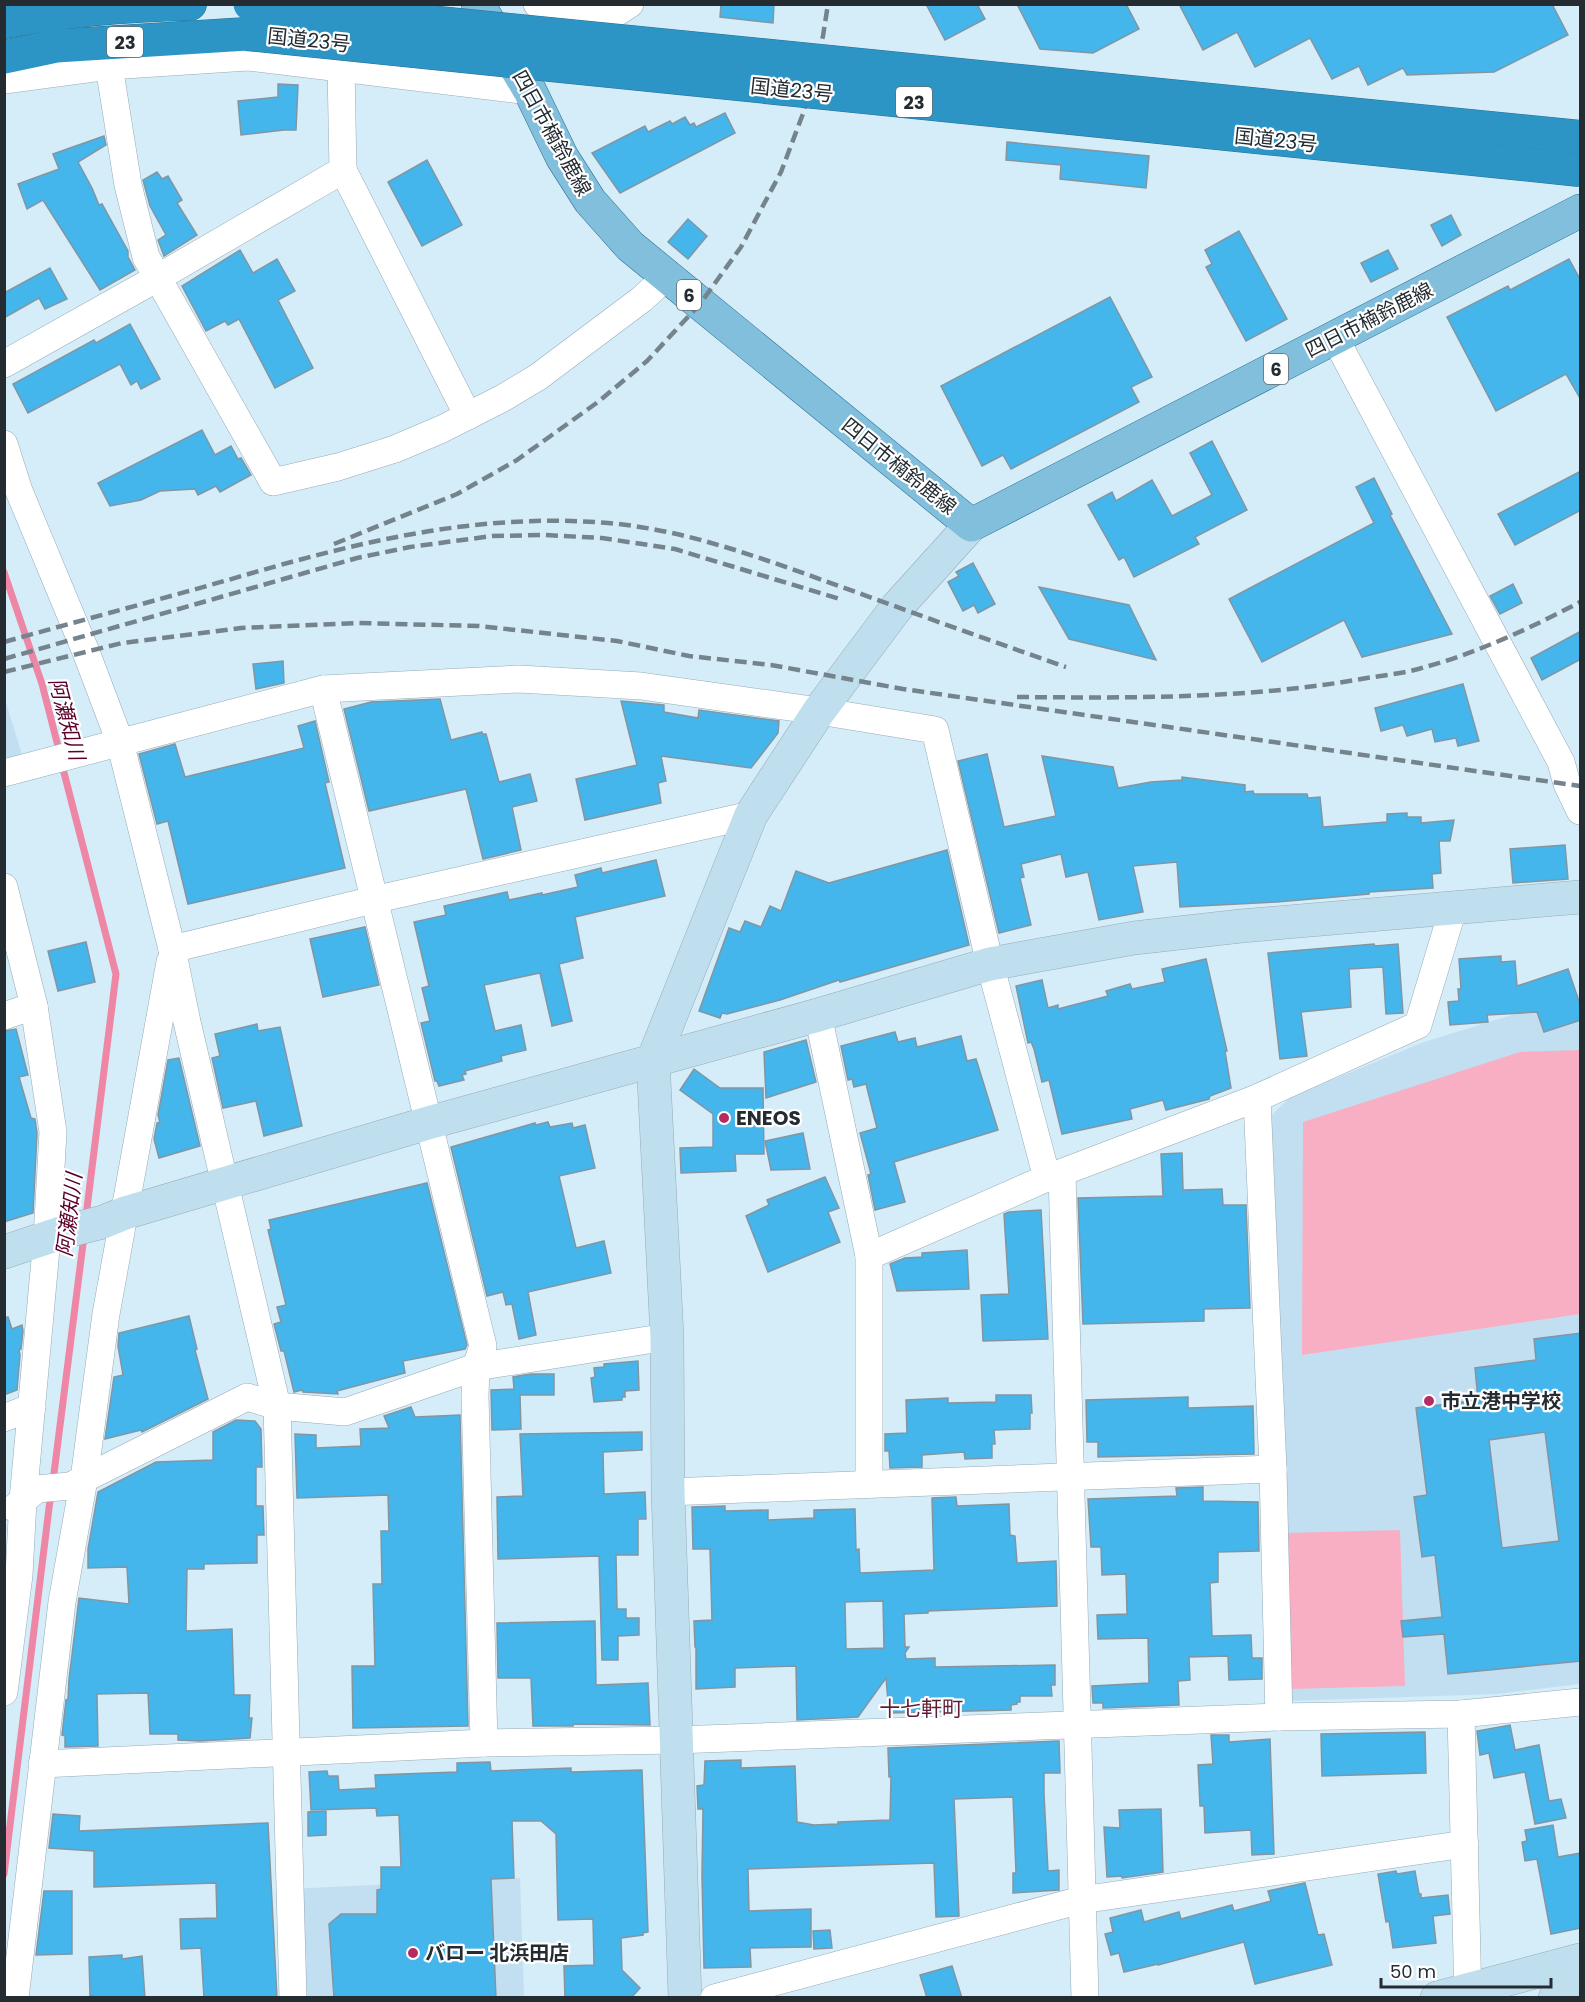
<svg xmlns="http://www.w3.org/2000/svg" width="1585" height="2002" viewBox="0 0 1585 2002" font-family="Poppins,'Noto Sans JP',sans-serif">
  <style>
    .built { fill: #c2dff1 }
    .green { fill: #f9afc3 }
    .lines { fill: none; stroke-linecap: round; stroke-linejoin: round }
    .stream { stroke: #ed87a5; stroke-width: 7 }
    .building { fill: #44b6ec; stroke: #8196a2; stroke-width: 1.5; fill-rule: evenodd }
    .street-casing { stroke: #96abb8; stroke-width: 28 }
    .secondary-casing { stroke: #96abb8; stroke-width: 34 }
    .primary-casing { stroke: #2a7091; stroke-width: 34 }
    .highway-casing { stroke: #2a7091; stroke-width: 34 }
    .street { stroke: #fff; stroke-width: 27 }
    .secondary { stroke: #c0dfee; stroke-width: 33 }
    .primary { stroke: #81bfdc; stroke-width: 33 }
    .highway { stroke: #2d95c5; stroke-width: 33 }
    .rail { stroke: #75838c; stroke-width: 4.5; stroke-dasharray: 12 6; stroke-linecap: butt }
    .highway-bridge-casing { stroke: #2a7091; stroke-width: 34; stroke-linecap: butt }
    .highway-bridge { stroke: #2d95c5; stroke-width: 33 }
    .poi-dot { fill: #b72b63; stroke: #fff; stroke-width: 2 }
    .labels { text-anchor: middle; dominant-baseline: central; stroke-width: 4.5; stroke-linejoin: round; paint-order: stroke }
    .shield { fill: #fff; stroke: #666b6f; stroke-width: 1.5 }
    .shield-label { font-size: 18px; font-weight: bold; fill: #242c31 }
    .street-label { font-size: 20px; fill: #242c31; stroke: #fff }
    .poi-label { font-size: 20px; font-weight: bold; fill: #242c31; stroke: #fff; text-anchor: start }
    .water-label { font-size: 21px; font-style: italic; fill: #5c002a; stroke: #fff }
    .neighbourhood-label { font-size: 21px; fill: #5f1c34; stroke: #fff }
  </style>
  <rect width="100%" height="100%" fill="#d5ecf9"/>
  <g class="built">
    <path d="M4,696L22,755L4,760Z"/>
    <path d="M1580,994V1684L1498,1694L1288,1701L1269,1118L1290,1097L1424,1042Z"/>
    <path d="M520,1878L524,1997H293L290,1889Z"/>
  </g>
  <g class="green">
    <path d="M1580,1050V1314L1302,1355L1303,1122L1520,1052Z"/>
    <path d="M1400,1530L1405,1686L1290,1689L1285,1533Z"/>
  </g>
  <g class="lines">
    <g class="stream">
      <path d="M4,572L42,684L60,754"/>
      <path d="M62,765L116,974L86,1216"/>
      <path d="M53,1481L84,1236"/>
      <path d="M4,1874L51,1492"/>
    </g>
  </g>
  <g class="building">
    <path d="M721,4H774L773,23L720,17Z"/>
    <path d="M926,4H977L985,19L945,40Z"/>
    <path d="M1017,4H1126L1139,29L1093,53L1040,49Z"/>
    <path d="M1179,4H1552L1568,35L1494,72L1407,75L1403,68L1368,85L1359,66L1332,79L1310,38L1255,67L1237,32L1203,50Z"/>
    <path d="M278,84L298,85L296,130H284L241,135L238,101L278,97Z"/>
    <path d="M725,113L735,133L620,193L592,153L645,126L648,132L670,121L672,124L685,117L690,125L694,123L696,127Z"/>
    <path d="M104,136L106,145L78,162L92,188L99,205L102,204L128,251V257L135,270L100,290L43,200L27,209L18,184L59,169L53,154Z"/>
    <path d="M1007,142L1149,156L1146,188L1060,179L1061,165L1006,160Z"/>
    <path d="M427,160L462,225L422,246L388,182Z"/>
    <path d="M157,172L162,179L168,176L182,200L177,203L197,235L164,256L158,240L166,235L150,206L143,180Z"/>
    <path d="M1451,215L1461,235L1442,246L1431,225Z"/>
    <path d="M688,219L707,236L688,259L668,242Z"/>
    <path d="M1239,231L1287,319L1246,341L1206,267L1212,264L1205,250Z"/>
    <path d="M240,250L253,273L277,259L295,291L278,300L313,368L275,388L239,319L228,325L225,321L206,331L182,286Z"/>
    <path d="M1388,250L1398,269L1371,282L1361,263Z"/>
    <path d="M1569,259L1581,281V400L1566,374L1496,411L1447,317L1508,286L1510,290Z"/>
    <path d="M50,268L67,299L45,309L39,298L4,318V293Z"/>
    <path d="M1110,297L1152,377L1131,387L1139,402L1011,469L1003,455L982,466L941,386Z"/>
    <path d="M130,324L160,379L141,389L137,381L131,385L120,364L28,413L13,384L94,340L96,343Z"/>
    <path d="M202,430L215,455L231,446L238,459L241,458L251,475L220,492L216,486L198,495L195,489L160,491L141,500L110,506L98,483Z"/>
    <path d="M1212,441L1247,510L1195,537L1199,544L1134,577L1124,557L1119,560L1088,505L1112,492L1116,501L1152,480L1172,516L1212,495L1190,453Z"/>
    <path d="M1581,471V510L1515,545L1498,514Z"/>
    <path d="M1374,478L1392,514L1390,515L1452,634L1362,657L1344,620L1262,662L1229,599L1374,523L1356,487Z"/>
    <path d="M973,563L995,604L978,613L974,605L963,611L948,582L959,576L956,572Z"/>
    <path d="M1513,584L1522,603L1500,614L1490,596Z"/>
    <path d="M1039,587L1129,605L1156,660L1069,639Z"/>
    <path d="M1581,631V659L1542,680L1531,658Z"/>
    <path d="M283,661L284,683L256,689L253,664Z"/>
    <path d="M1463,684L1479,741L1458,746L1456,738L1435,742L1432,729L1407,736L1403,725L1381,731L1375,708Z"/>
    <path d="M440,699L451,740L482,732V734H486L499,782L530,774L537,801L512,807L521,850L483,859L466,789L369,811L344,709L371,702Z"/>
    <path d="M621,701L664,705V712L698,718L699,710L779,721L778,733L751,768L661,756L666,781L658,783L661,803L585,820L576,779L637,765Z"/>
    <path d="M315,721L329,782L325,783L345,868L188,904L168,821L157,824L139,754L175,744L185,777L304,748L298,726Z"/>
    <path d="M987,754L1004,827L1056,816L1042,756L1113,767L1118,788L1151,782L1182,780V777L1245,785V792L1253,791L1254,794H1307L1308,798L1320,797L1323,827L1387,822V814L1407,813V817H1421V823L1454,820L1450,841H1439L1441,873L1432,874L1433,888L1369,892V894L1277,902L1180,907L1177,862L1133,866L1143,912L1099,920L1088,872L1066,877L1061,854L1021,864L1024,877L1020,878L1031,925L999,933L958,761Z"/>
    <path d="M1565,845L1568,879L1513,883L1510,849Z"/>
    <path d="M947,850L969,945L840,982L839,980L780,1000L727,1014L722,1013L720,1018L699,1011L729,928L740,932L745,921L761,927L770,906L781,911L796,871L829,883Z"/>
    <path d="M656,860L665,896L575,917L583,958L559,964L572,1021L552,1026L540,973L484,985L495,1031L521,1025L526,1050L501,1056L502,1061L465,1071L466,1074L462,1075L464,1080L439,1086L437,1081H435L421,1023L430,1021L422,988L429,986L414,922L446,915L444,906L507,892L509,900L542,893V895L578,887L575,875L601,868L602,873Z"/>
    <path d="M365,927L379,985L323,997L310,939Z"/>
    <path d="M86,942L95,982L58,991L48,951Z"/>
    <path d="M1374,944L1375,946L1398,944L1403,1013L1386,1014L1383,967L1349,969L1351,1007L1301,1012L1307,1056L1280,1059L1268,953Z"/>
    <path d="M1501,956V962L1515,961L1517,986L1568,969L1581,1007V1020L1544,1032L1537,1012L1487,1015L1488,1022L1450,1025L1448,1002L1459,1001L1458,989H1461L1459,959Z"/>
    <path d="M1206,959L1227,1051H1225L1231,1088L1210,1096L1209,1099L1166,1110L1163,1100L1130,1109L1132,1119L1062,1134L1049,1080L1042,1082L1034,1049L1031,1042L1028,1043L1016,986L1042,980L1048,1008L1058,1005V1009L1108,996L1106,991L1130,984L1132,989L1165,982L1162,969Z"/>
    <path d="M257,1024L258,1031L280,1027L302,1126L264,1136L256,1101L223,1108L212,1058L220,1056L215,1034Z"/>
    <path d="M16,1029L28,1075L19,1077L31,1118L35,1119L37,1133L33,1213L4,1222V1031Z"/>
    <path d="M895,1032L898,1042L915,1038L917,1047L961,1036L967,1061L976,1059L998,1130L894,1162L905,1202L875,1210L868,1175L871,1174L860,1133L877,1128L866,1084L854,1087L852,1079L848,1080L841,1046Z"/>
    <path d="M806,1040L816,1082L766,1098L764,1052Z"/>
    <path d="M179,1058L200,1146L159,1158L154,1139L157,1123L160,1122L158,1115L168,1060Z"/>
    <path d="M694,1069L720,1088H763L764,1154H735L736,1171L681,1173L680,1148L713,1147V1114L680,1090Z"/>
    <path d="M548,1122L550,1127L572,1123L573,1128L585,1125L595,1168L559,1176L576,1248L604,1241L611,1273L528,1292L536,1335L519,1339L512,1304L506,1305L503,1292L487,1296L451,1147L535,1123L536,1125Z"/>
    <path d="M803,1133L810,1169L771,1170L765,1141Z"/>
    <path d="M1182,1153L1183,1190L1222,1189L1223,1205H1246L1250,1308L1204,1309V1321L1083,1324L1078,1198L1163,1196L1161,1154Z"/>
    <path d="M825,1177L839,1208L828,1212L840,1242L768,1272L746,1216L769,1205L767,1200Z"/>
    <path d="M427,1183L467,1345L465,1349L403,1361L405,1373L337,1391L338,1394L303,1392L302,1390L294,1392L284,1351H281L274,1324L281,1322L277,1307L286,1305L268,1230L271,1229L269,1220Z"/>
    <path d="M1041,1210L1048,1339L983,1341L981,1295L1009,1294L1004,1214L1009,1212Z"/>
    <path d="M967,1250L969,1289L897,1291L890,1264L905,1258L922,1257V1253Z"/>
    <path d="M189,1316L197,1349L195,1350L208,1399L142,1432L141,1430L105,1439L114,1377L123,1375L118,1346L119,1333Z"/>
    <path d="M8,1317L12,1329L22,1325L23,1331L21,1349L19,1350L20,1355L17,1390L4,1395V1318Z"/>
    <path d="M1581,1333V1661L1448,1674L1444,1634L1403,1637L1401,1621L1442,1617L1435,1555L1422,1557L1414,1497L1427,1495L1416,1408L1478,1400L1475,1368L1536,1360L1534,1339ZM1545,1432L1559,1541L1502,1548L1489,1440Z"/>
    <path d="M638,1361L639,1390L625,1391V1397H622V1400L594,1402L591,1378L595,1377L594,1368L604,1367V1364Z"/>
    <path d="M531,1374H554V1395H520L521,1429L492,1430L491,1390L514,1389L513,1377Z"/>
    <path d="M996,1395H1031L1032,1413H1030V1429L994,1430L995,1444H992V1458L965,1459L964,1452L922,1455V1467L890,1468L889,1451H885V1434L907,1433L906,1400L948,1398V1403L996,1402Z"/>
    <path d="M1188,1397V1408L1253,1406L1254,1454L1098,1457V1442H1087L1086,1400Z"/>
    <path d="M411,1407L415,1417L460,1415L468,1726L353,1728L352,1666H375L373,1584H382L381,1531H389L388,1495L297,1498L295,1434L316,1435V1448L361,1446L360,1429L389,1428L384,1416Z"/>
    <path d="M236,1420L255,1421L261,1429L262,1467H256V1506H263L264,1535H257V1563L204,1564V1569H187L186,1631L232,1629L234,1695H250L249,1718H252L250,1738L200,1741L178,1740V1734H150L148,1693L97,1694L98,1746L65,1747V1736L62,1735L66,1700L68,1699L69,1679L79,1598L129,1604L127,1567L88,1568V1549L98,1492L156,1462L213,1460V1432Z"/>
    <path d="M642,1432V1450L603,1452L604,1494L645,1492L646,1519H638V1555H616L617,1609H626V1618H639V1635L618,1636V1660H602L599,1556L498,1559L497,1497L523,1496L520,1434Z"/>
    <path d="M1203,1487V1501L1258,1502L1259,1551L1218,1552V1582L1210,1583L1212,1636L1251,1635L1252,1658H1262V1679L1229,1680L1228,1656L1189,1657L1190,1680L1178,1681L1179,1705L1103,1708V1703H1093L1092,1686L1149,1683L1148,1638L1098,1639L1097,1615L1127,1614L1126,1574L1102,1575L1101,1547H1091L1088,1499L1177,1496L1176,1488Z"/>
    <path d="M956,1497L957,1506L1009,1504L1010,1535L1015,1536L1017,1563L1056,1561L1057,1606L928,1611V1613L904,1614L905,1647H909L905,1653L906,1659L935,1658V1667L1055,1665V1685H1051L1052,1696H1020V1702H1017V1704L1011,1705V1710L889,1713L886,1678L858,1717L797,1720L796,1666L735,1668V1687L696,1689V1647H695L694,1621L712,1620L710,1549H693L692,1507L725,1506V1511L768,1510V1520L814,1518V1510L855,1509L856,1550L859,1549L860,1573L934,1570L932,1498ZM883,1601L884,1648L846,1649L845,1602Z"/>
    <path d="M595,1621L596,1685L648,1683L650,1725L573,1724V1726H533L531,1678H498L497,1623Z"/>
    <path d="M1510,1725L1515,1750L1539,1745L1549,1801L1561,1799L1566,1818L1535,1824L1525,1772L1494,1778L1489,1753L1480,1755L1477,1731Z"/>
    <path d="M1425,1732L1426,1773L1322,1776L1321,1734Z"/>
    <path d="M1211,1735H1229V1742L1270,1739L1274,1854L1252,1855L1251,1830L1205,1833L1204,1806H1200L1198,1765L1213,1764Z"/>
    <path d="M1059,1741L1060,1773H1044V1794L1048,1871L1059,1870V1890L1013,1893V1873H1016L1013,1797L954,1799L959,1916L936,1917L934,1863L748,1869L749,1911L811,1909V1947L750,1948L751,1967L704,1968L702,1876L703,1809H698L697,1786L704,1785L705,1761L741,1760V1768L795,1766L797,1822L814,1825L838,1824V1822L890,1820L891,1777H889L888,1748Z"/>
    <path d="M490,1762L491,1771L571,1768V1772L642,1770L648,1932L643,1933V1935L621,1938L622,1970L640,1988L631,1998H565L564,1966L594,1965L593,1919L558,1920L556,1834L541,1821H512L514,1878L491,1879L496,1998H334L329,1924L341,1914H377V1890L381,1889V1867H401L399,1815L377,1816L376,1808L311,1810L309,1772L327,1771L328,1776H338L339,1790L376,1788L375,1775L457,1772V1763Z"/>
    <path d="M1161,1809L1163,1872L1122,1878V1876L1107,1877L1104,1827L1120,1828L1119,1810Z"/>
    <path d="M326,1811V1835L308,1836V1812Z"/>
    <path d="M53,1814L80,1816L79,1831L268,1823L277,1998H204L201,1948L181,1949L180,1919L217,1918L216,1883L94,1887V1851L49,1848Z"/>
    <path d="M1553,1825L1558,1857L1581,1853V1928L1551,1934L1537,1859L1525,1861L1522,1842L1527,1841L1525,1830Z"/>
    <path d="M1396,1871L1397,1874L1415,1871L1419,1894H1421V1898L1448,1895L1450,1914L1433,1916L1436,1943L1393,1948L1389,1921L1386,1922L1378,1874Z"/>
    <path d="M1305,1883L1318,1935L1324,1934L1332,1965L1255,1984L1244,1942L1158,1965V1964L1124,1972L1119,1953L1111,1955L1105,1934L1113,1932L1110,1918L1141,1910L1144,1922L1179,1912L1181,1919L1232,1905L1234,1911L1271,1901L1268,1891Z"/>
    <path d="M44,1891H72V1954L36,1955Z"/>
    <path d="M830,1930L832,1948L814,1949L813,1931Z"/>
    <path d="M122,1955V1959L142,1956L145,1998H94V1996H90L89,1957Z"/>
    <path d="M952,1966L962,1998H927L920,1975Z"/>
  </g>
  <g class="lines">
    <g class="street-casing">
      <g id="street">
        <path d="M537,4L613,15L630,4"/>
        <path d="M109,66L128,185L146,257L273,482L338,467L395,449L442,429L503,398L538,377L642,299L666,277"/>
        <path d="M4,80L109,66L248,57L530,91"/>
        <path d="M343,170L468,416"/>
        <path d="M1335,338L1561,762L1567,784L1580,811"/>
        <path d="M4,364L159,277L343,170L341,67"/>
        <path d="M4,444L19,491L86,652L120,742L172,949L187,1022L277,1406L293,1998"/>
        <path d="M323,689L483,1346L476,1367L475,1396L484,1743"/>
        <path d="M4,773L323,689L519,679L641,686L819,711L935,730L990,964L1047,1178"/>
        <path d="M4,887L34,1006L53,1132L47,1238L23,1500L19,1575L4,1692"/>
        <path d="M172,949L373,900L751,815"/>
        <path d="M818,1015L869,1256V1484"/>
        <path d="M4,1016L34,1006"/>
        <path d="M1257,1098L1273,1469L1279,1717"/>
        <path d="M1062,1173L1085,1998"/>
        <path d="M869,1256L1047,1178L1257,1098L1418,1025L1453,909"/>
        <path d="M4,1418L32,1407"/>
        <path d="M668,1492L1273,1469"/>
        <path d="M14,1508L37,1489L70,1486L247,1397L277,1406L345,1412L476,1367L667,1337"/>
        <path d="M1461,1714L1468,1998"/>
        <path d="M42,1764L484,1743L676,1740L1279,1717L1461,1714L1580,1702"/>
        <path d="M15,1998L62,1602L84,1479L106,1314L170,962"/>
        <path d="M714,1998L1081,1900L1465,1844"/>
      </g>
    </g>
    <g class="secondary-casing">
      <g id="secondary">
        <path d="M4,1252L67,1231L103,1222L125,1213L428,1123L818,1015L990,964L1134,938L1241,926L1580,897"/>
        <path d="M685,1998L668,1492L667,1337L653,1060L751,815L819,711L897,607L971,525"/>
        <path d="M1437,1998L1580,1960"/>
        <path d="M1555,1998L1580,1991"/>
      </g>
    </g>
    <g class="primary-casing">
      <path id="primary" d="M478,4L530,91L562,157L590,201L630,246L971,525L1580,211"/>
    </g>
    <g class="highway-casing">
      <g id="highway">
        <path d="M4,22C66,10 127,5 190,4"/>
        <path d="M4,57L56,46L247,34"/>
      </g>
    </g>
    <use href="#street" class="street"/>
    <use href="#secondary" class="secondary"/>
    <use href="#primary" class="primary"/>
    <use href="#highway" class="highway"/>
    <g class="rail">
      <path d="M334,544L457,494L517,460L598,402L647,361L700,304L741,247L781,172L804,111L823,36L828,4"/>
      <path d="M4,642C79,621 154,601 228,580C354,543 475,512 608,523C689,530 766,560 842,587C916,614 991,641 1066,667"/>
      <path d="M4,659L357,558L410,547L492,536L545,535L602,538L675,549L843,600"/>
      <path d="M4,672L122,643L241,628L357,623L479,626L617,641L689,656L771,665L903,689L1580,786"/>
      <path d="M1017,697C1134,698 1252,699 1367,678C1386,675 1407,673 1425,667C1477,653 1533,627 1580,602"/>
    </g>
    <g class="highway-bridge-casing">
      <g id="highway-bridge">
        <path d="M250,4L1580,137"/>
        <path d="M247,34L1580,170"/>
      </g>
    </g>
    <use href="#highway-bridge" class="highway-bridge"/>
  </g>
  <g class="poi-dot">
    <circle cx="724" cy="1118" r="6"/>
    <circle cx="1429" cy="1401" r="6"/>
    <circle cx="413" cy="1953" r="6"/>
  </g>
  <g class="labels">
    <g class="shield">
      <rect x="107" y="27" width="36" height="30" rx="4.5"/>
      <rect x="896" y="87" width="36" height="30" rx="4.5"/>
      <rect x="677" y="280" width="24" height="30" rx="4.5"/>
      <rect x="1264" y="354" width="24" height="30" rx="4.5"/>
    </g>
    <g class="shield-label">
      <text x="125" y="42">23</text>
      <text x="914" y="102">23</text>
      <text x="689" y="295">6</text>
      <text x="1276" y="369">6</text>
    </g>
    <g class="street-label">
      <text transform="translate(309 40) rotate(6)">国道23号</text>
      <text transform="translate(792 90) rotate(6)">国道23号</text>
      <text transform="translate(552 133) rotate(61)">四日市楠鈴鹿線</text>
      <text transform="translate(1276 140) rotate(6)">国道23号</text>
      <text transform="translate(1369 320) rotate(-27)">四日市楠鈴鹿線</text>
      <text transform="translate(899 466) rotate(39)">四日市楠鈴鹿線</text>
    </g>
    <g class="poi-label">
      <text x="736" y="1118">ENEOS</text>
      <text x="1441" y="1401">市立港中学校</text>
      <text x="425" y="1953">バロー 北浜田店</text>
    </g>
    <g class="water-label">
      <text transform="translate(67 719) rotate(75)">阿瀬知川</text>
      <text transform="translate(69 1215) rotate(-83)">阿瀬知川</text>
    </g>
    <g class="neighbourhood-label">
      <text x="921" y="1708">十七軒町</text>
    </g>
  </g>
  <rect width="1585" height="2002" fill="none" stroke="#242c31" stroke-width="12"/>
  <path d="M1381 1978v9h170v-9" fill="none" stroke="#242c31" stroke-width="3"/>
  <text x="1390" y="1978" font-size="18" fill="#242c31" stroke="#ffffff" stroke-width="4.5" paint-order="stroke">50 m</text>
</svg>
